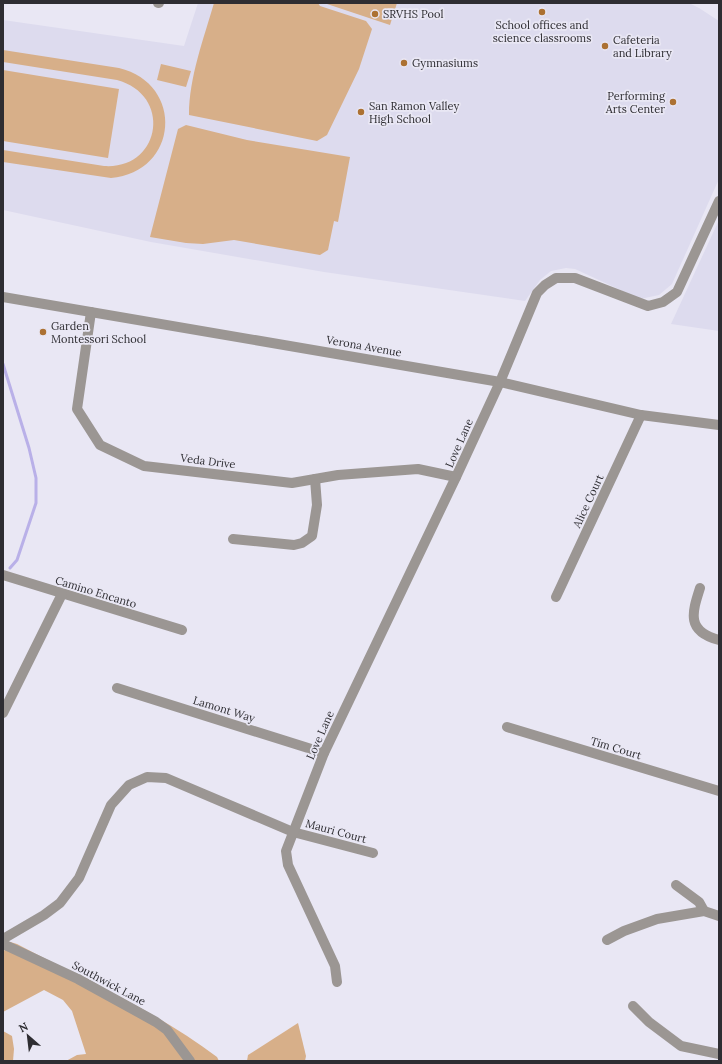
<svg xmlns="http://www.w3.org/2000/svg" width="722" height="1064" viewBox="0 0 722 1064" font-family="Lora,serif">
  <style>
    .built { fill: #dddbee }
    .green { fill: #d7af89 }
    .lines { fill: none; stroke-linecap: round; stroke-linejoin: round }
    .stream { stroke: #b9b0e8; stroke-width: 3 }
    .street { stroke: #9b9693; stroke-width: 10 }
    .poi-dot { fill: #ac7132; stroke: #e9e7f4; stroke-width: 1.5 }
    .labels { text-anchor: middle; dominant-baseline: central; stroke-width: 3.5; stroke-linejoin: round; paint-order: stroke }
    .poi-label { font-size: 11px; fill: #2e2d32; stroke: #e9e7f4; text-anchor: start }
    .street-label { font-size: 11px; fill: #2e2d32; stroke: #e9e7f4 }
  </style>
  <rect width="100%" height="100%" fill="#e9e7f4"/>
  <g class="built">
    <path d="M198,3H689L699,8L719,21V179L672,284L659,295L640,299L575,269L566,268L551,271L540,280L525,301L324,272L151,242L3,210V20L184,46Z"/>
    <path d="M719,220V331L671,324Z"/>
  </g>
  <g class="green">
    <path d="M214,3H318L320,6L366,21L372,29L359,69L327,135L317,141L189,115C189,77 204,38 214,3Z"/>
    <path d="M324,3H397L390,25Z"/>
    <path d="M3,50L119,68C185,84 179,172 111,178L3,162V150L104,166C161,170 173,95 117,80L3,62Z"/>
    <path d="M161,64L191,71L186,87L157,80Z"/>
    <path d="M3,70L119,89L108,158L3,141Z"/>
    <path d="M186,125L247,140L350,157L338,222L334,221L328,250L320,255L234,240L203,244L186,243L150,237L178,129Z"/>
    <path d="M7,941L17,944C83,979 158,1012 217,1057L219,1061H66L77,1055L86,1054L72,1011L63,1000L44,990L3,1012V955Z"/>
    <path d="M298,1023L306,1056L305,1061H247L248,1055Z"/>
    <path d="M3,1031L12,1036L14,1049L13,1061H3Z"/>
  </g>
  <g class="lines">
    <path class="stream" d="M3,364L29,448L36,478V503L17,560L10,568"/>
    <g class="street">
      <path d="M158,3H159"/>
      <path d="M3,297L500,382L641,415L719,425"/>
      <path d="M91,312L77,409L100,445L144,466L292,483L338,475L418,469L456,477"/>
      <path d="M233,539L294,545L302,543L312,536L317,505L315,479"/>
      <path d="M3,575L182,630"/>
      <path d="M700,588C692,613 686,631 719,640"/>
      <path d="M556,597L641,415"/>
      <path d="M117,688L324,753"/>
      <path d="M3,713L62,594"/>
      <path d="M507,727L719,791"/>
      <path d="M676,885L699,902L704,911"/>
      <path d="M3,939L44,915L60,903L79,878L111,805L129,785L147,777L166,778L293,832L373,853"/>
      <path d="M607,940L624,931L657,919L704,911L719,916"/>
      <path d="M3,944L78,979L156,1022L167,1030L190,1061"/>
      <path d="M337,982L335,966L288,865L286,851L324,753L456,477L500,382L537,293L545,285L556,278H575L648,306L663,302L677,292L719,201"/>
      <path d="M633,1006L649,1022L681,1046L719,1054"/>
    </g>
  </g>
  <g class="poi-dot">
    <circle cx="542" cy="12" r="4"/>
    <circle cx="375" cy="14" r="4"/>
    <circle cx="605" cy="46" r="4"/>
    <circle cx="404" cy="63" r="4"/>
    <circle cx="673" cy="102" r="4"/>
    <circle cx="361" cy="112" r="4"/>
    <circle cx="43" cy="332" r="4"/>
  </g>
  <g class="labels">
    <g class="poi-label">
      <text x="383" y="14">SRVHS Pool</text>
      <text x="542" y="25" text-anchor="middle">School offices and<tspan x="542" dy="13">science classrooms</tspan></text>
      <text x="613" y="40">Cafeteria<tspan x="613" dy="13">and Library</tspan></text>
      <text x="412" y="63">Gymnasiums</text>
      <text x="665" y="96" text-anchor="end">Performing<tspan x="665" dy="13">Arts Center</tspan></text>
      <text x="369" y="106">San Ramon Valley<tspan x="369" dy="13">High School</tspan></text>
      <text x="51" y="326">Garden<tspan x="51" dy="13">Montessori School</tspan></text>
    </g>
    <g class="street-label">
      <text transform="translate(364 346) rotate(10)">Verona Avenue</text>
      <text transform="translate(459 443) rotate(-66)">Love Lane</text>
      <text transform="translate(208 461) rotate(7)">Veda Drive</text>
      <text transform="translate(588 501) rotate(-65)">Alice Court</text>
      <text transform="translate(96 592) rotate(17)">Camino Encanto</text>
      <text transform="translate(224 709) rotate(17)">Lamont Way</text>
      <text transform="translate(320 735) rotate(-66)">Love Lane</text>
      <text transform="translate(616 748) rotate(17)">Tim Court</text>
      <text transform="translate(336 831) rotate(15)">Mauri Court</text>
      <text transform="translate(109 983) rotate(28)">Southwick Lane</text>
    </g>
  </g>
  <rect width="722" height="1064" fill="none" stroke="#2e2d32" stroke-width="8"/>
  <g transform="translate(28 1036) rotate(332)" stroke="#e9e7f4" stroke-width="3" paint-order="stroke">
  <path d="M0-3L7 15L0 10L-7 15Z" fill="#2e2d32"/>
  <text y="-6" font-size="11" font-weight="bold" text-anchor="middle" fill="#2e2d32">N</text>
  </g>
</svg>
